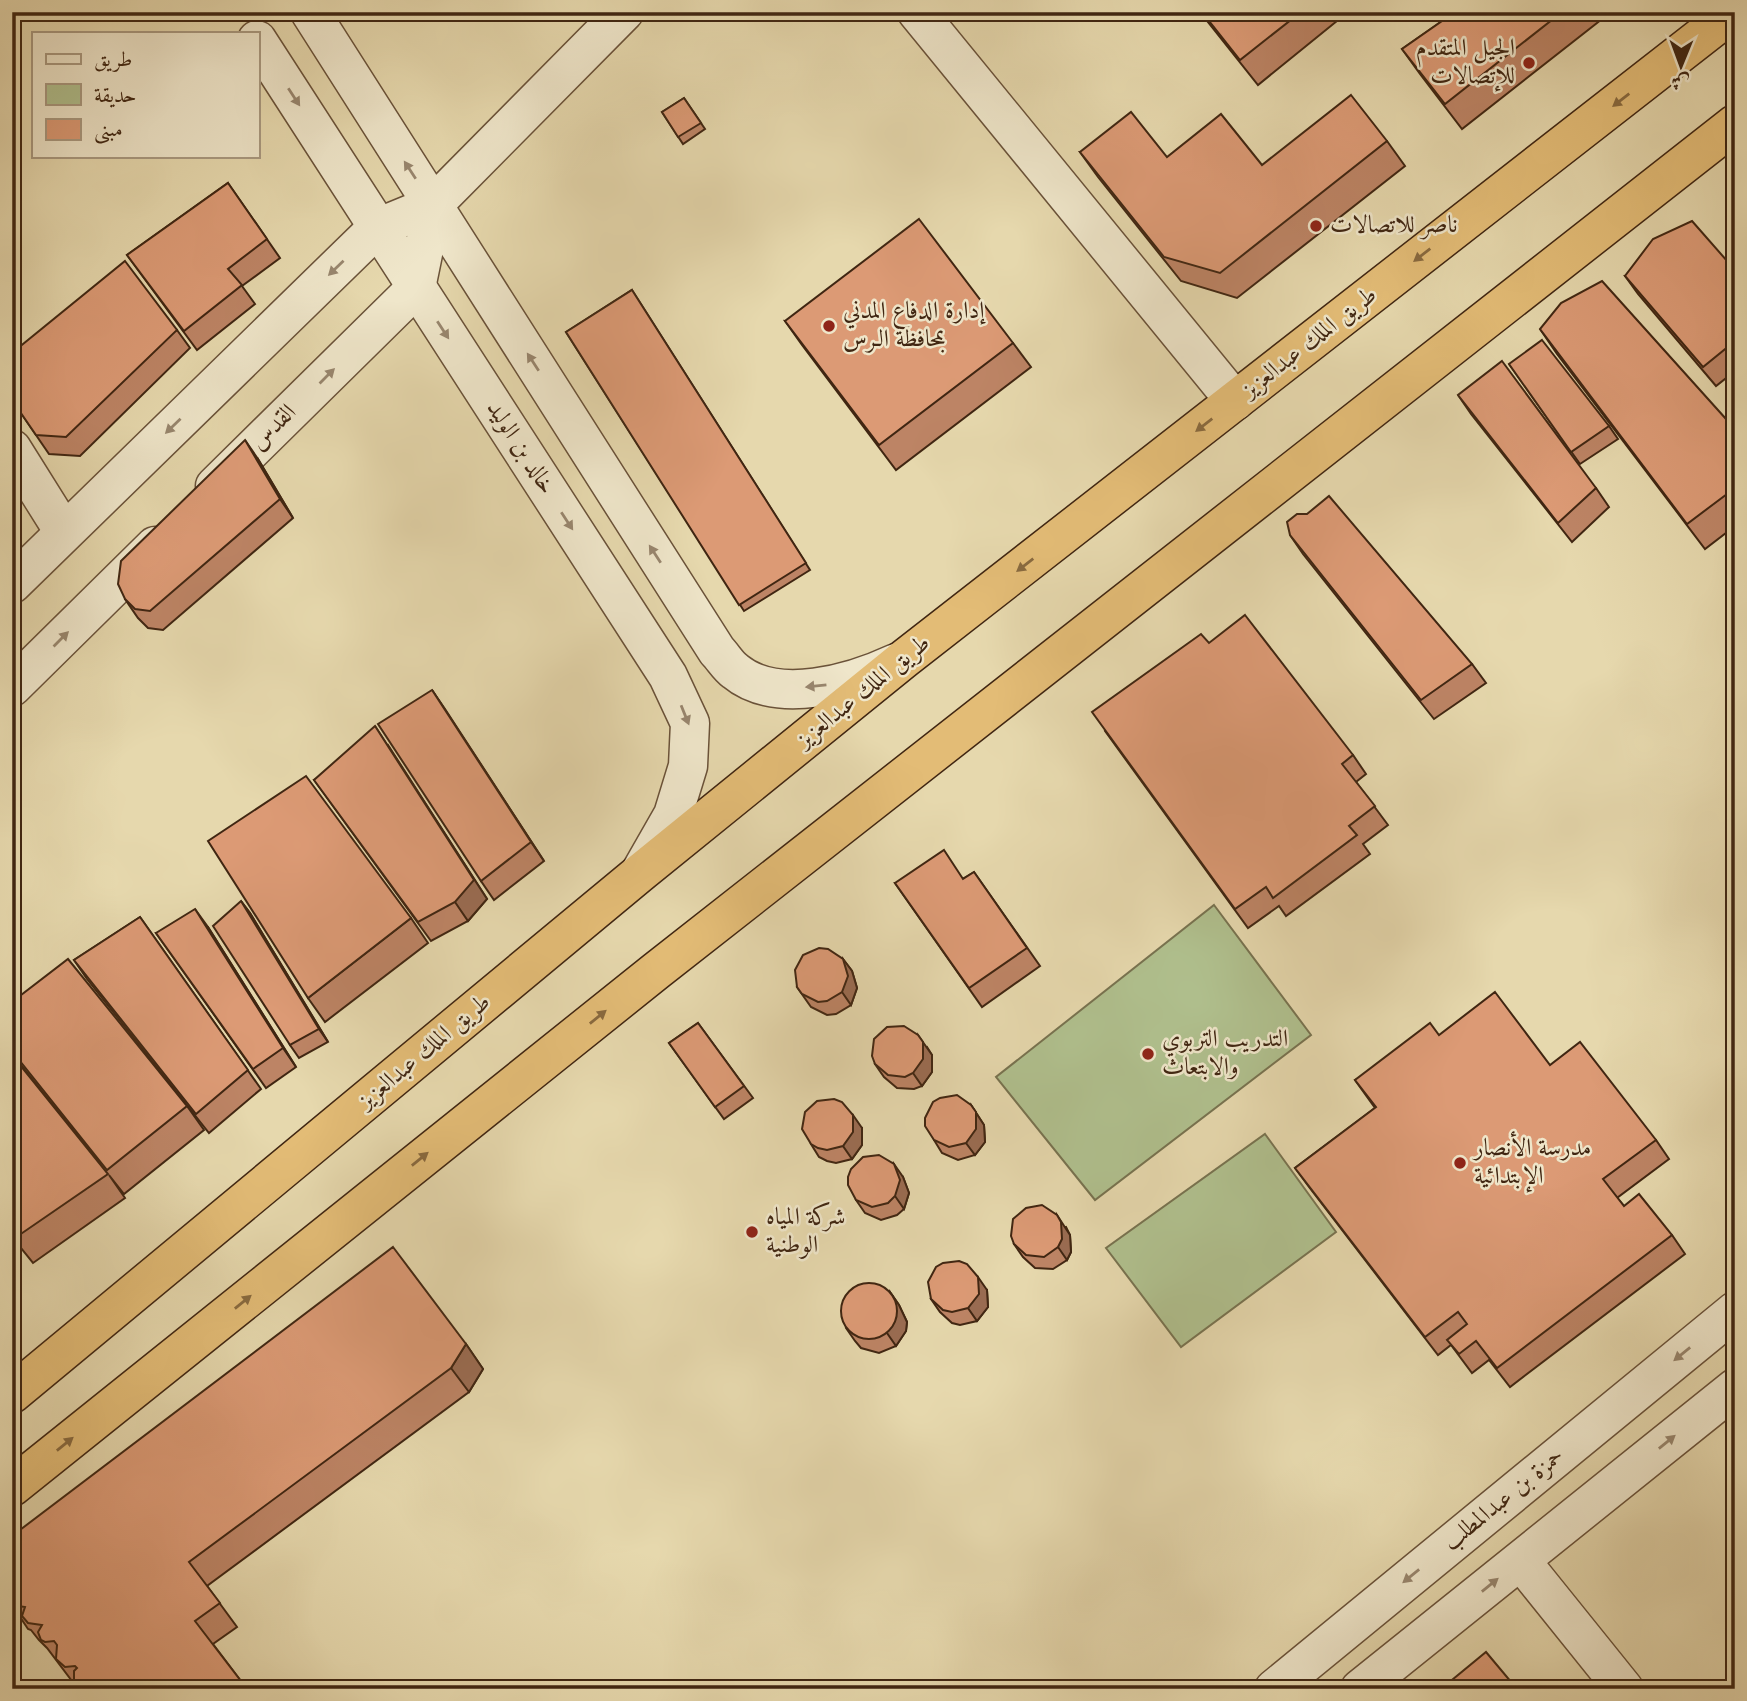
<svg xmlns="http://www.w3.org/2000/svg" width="1747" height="1701" viewBox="0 0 1747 1701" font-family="'Old Standard TT',Amiri,serif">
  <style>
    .green { fill: #b0c08e; stroke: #787350; stroke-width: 2 }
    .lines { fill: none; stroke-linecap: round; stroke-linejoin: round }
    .minor-casing { stroke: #6a5239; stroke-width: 41 }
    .highway-casing { stroke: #402612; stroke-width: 41 }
    .minor { stroke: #efe6ca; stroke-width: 38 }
    .highway { stroke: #e3bc76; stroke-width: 38 }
    .wall { fill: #bd8465; stroke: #402612; stroke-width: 2 }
    .shaded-wall { fill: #9a6c52; stroke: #402612; stroke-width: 2 }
    .building { fill: #dc9a75; stroke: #402612; stroke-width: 2 }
    .oneway { fill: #98866e }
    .oneway2 { fill: #896a3f }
    .poi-dot { fill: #8f2418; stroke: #efe6ca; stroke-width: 2.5 }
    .labels { text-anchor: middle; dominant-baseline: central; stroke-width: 5; stroke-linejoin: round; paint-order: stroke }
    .poi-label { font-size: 24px; fill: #402612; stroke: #efe6ca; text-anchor: start }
    .street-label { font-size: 24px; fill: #402612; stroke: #efe6ca }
  </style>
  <rect width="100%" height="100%" fill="#e6d8ad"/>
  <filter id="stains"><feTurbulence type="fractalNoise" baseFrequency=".00286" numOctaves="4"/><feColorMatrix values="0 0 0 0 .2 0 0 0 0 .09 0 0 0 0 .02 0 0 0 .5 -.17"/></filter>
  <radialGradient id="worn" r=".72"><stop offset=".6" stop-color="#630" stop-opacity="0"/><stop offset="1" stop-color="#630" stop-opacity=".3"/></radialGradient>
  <g class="green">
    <path d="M1214,905L1311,1035L1095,1200L996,1077Z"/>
    <path d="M1265,1134L1336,1232L1181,1347L1106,1248Z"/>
  </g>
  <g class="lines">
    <g class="minor-casing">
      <g id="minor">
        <path d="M310,12L717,651C723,657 728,666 735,671C777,706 853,683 896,663"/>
        <path d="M917,12L1235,401"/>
        <path d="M257,40L668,676L690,723L688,766L673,815L641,871"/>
        <path d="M12,449L64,532"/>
        <path d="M215,486L416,288L433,205"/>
        <path d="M12,584L377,228L433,205L624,12"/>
        <path d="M12,687L155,546"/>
        <path d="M1521,1561L1624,1689"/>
        <path d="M1274,1689L1735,1311"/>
        <path d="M1360,1689L1735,1388"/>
      </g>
    </g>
    <g class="highway-casing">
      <g id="highway">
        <path d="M12,1394L640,873L904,659L1733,12"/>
        <path d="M12,1487L656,971L1735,124"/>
      </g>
    </g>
    <use href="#minor" class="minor"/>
    <use href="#highway" class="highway"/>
  </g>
  <g class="wall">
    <path d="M1200,12H1348L1258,85Z"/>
    <path d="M1455,12H1611L1462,129L1420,74L1402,49Z"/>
    <path d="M684,98L705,129L683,144L662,112Z"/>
    <path d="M1387,141L1405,166L1237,298L1181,281L1098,177L1080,152L1167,157L1262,165Z"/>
    <path d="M228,183L280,258L242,286L255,304L197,350L127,255Z"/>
    <path d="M1735,270V371L1716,386L1638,294L1625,276Z"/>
    <path d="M632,290L810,570L744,611L566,332Z"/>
    <path d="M785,321L1013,343L1031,367L896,470L802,345Z"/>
    <path d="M1540,329L1735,429V526L1705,549L1557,354Z"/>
    <path d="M177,330L190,348L80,456L49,454L12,400Z"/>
    <path d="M1509,364L1609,426L1618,439L1580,464Z"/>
    <path d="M1458,395L1596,488L1609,507L1572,542L1471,414Z"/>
    <path d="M258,459L293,518L163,630L148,628L138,618L125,599Z"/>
    <path d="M1290,535L1472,664L1486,683L1434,719L1303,554Z"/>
    <path d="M1209,643L1353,755L1366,774L1356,782L1388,825L1363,844L1370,854L1286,916L1279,906L1248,928L1105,731Z"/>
    <path d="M432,690L544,861L494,900L481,881Z"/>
    <path d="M388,745L487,899L468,921L431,941L314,780Z"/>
    <path d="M974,872L1040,966L982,1007L895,883L964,878Z"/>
    <path d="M241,901L250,913L328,1042L299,1058L290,1045Z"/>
    <path d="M140,917L261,1089L209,1133L87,979L74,960Z"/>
    <path d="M411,918L428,943L325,1022L308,998Z"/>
    <path d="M208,927L296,1067L266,1088L156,933Z"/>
    <path d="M843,959L852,971L857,988L851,1005L836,1014L827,1015L811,1007L797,987Z"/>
    <path d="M12,1002L187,1106L204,1130L124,1194L109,1175L125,1198L33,1263L12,1237V1055L101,1165L12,1054Z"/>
    <path d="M698,1023L753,1098L724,1119L669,1043Z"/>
    <path d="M1439,1035L1550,1065L1656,1140L1669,1159L1617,1198L1624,1206L1672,1235L1685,1254L1510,1387L1489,1360L1472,1373L1451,1345L1438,1355L1309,1187L1295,1168L1375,1108L1355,1080Z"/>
    <path d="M927,1047L932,1055V1072L922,1086L914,1089L897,1088L884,1077L875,1064Z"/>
    <path d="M971,1105L984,1125L985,1142L975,1155L958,1160L942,1153L934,1140Z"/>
    <path d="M862,1128V1145L852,1159L836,1163L827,1161L819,1157L811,1144Z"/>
    <path d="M903,1177L909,1193L904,1209L897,1215L881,1220L865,1213L856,1200Z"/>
    <path d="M1066,1227L1070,1235L1071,1252L1067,1260L1053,1269L1035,1268L1023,1257L1014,1244Z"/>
    <path d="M987,1290L988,1307L977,1321L960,1325L952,1323L940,1312L931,1299Z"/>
    <path d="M890,1292L899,1305L907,1322L906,1331L896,1346L879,1353L861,1348L855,1341L846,1328Z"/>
    <path d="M466,1344L483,1369L469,1392L207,1586L237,1627L213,1644L247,1689H78L47,1648L39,1640L31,1630L28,1629L18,1614L12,1609V1536Z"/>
  </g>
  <g class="shaded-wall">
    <path d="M245,440L258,459L293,518L280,499Z"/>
    <path d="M432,690L445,709L544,861L531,842Z"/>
    <path d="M375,726L487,899L468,921L455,902Z"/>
    <path d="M241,901L250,913L328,1042L319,1029Z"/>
    <path d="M195,909L208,927L296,1067L283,1048Z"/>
    <path d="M843,959L852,971L857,988L851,1005L842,992Z"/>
    <path d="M918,1035L932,1055V1072L922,1086L913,1073Z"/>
    <path d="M971,1105L984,1125L985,1142L975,1155L966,1143Z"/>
    <path d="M853,1115L862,1128V1145L852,1159L843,1146Z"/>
    <path d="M894,1164L903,1177L909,1193L904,1209L895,1196Z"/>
    <path d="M1057,1215L1070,1235L1071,1252L1067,1260L1058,1247Z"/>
    <path d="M978,1277L987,1290L988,1307L977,1321L968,1308Z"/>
    <path d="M890,1292L899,1305L907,1322L906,1331L896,1346L887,1333Z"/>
    <path d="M466,1344L483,1369L469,1392L451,1368Z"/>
  </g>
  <g class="building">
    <path d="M1202,12H1301L1240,60Z"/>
    <path d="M1455,12H1562L1445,104L1402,49Z"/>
    <path d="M1351,95L1387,141L1220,273L1164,257L1080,152L1131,112L1167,157L1221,114L1262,165Z"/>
    <path d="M684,98L701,123L678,137L662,112Z"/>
    <path d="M228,183L267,239L228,269L242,285L184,331L127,255Z"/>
    <path d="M919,219L1013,343L879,445L785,321Z"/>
    <path d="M1692,221L1735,270V341L1703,367L1625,276L1653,239Z"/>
    <path d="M125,261L177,330L66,437L36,435L12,400V353Z"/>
    <path d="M1602,281L1735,429V488L1687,524L1540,329L1561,303Z"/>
    <path d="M632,290L806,563L739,605L566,332Z"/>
    <path d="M1542,340L1609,426L1571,452L1509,364Z"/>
    <path d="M1502,361L1596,488L1558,523L1458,395Z"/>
    <path d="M245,440L280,499L150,611L135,609L125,599L118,584L121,561Z"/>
    <path d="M1329,496L1472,664L1421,700L1290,535L1287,522L1297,514H1307Z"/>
    <path d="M1245,615L1353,755L1342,764L1375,806L1349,826L1357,835L1273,898L1266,887L1235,909L1092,712L1201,634L1209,643Z"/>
    <path d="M432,690L531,842L481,881L378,724Z"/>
    <path d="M375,726L474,880L455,902L418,922L314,780Z"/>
    <path d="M306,776L411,918L308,998L208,841Z"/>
    <path d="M944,850L963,879L974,872L1027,948L969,988L895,883Z"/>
    <path d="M241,901L319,1029L290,1045L213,926Z"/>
    <path d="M195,909L283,1048L253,1069L156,933Z"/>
    <path d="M140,917L248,1070L196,1114L74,960Z"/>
    <path d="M819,948L828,949L843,959L848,976L842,992L827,1001L818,1002L802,994L797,987L795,970L803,955Z"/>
    <path d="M68,959L187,1106L107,1170L12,1051V1002Z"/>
    <path d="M1495,992L1550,1065L1580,1042L1656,1140L1603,1179L1624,1206L1639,1194L1672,1235L1497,1368L1476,1341L1459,1354L1447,1340L1467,1324L1458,1312L1425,1337L1295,1168L1376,1107L1355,1080L1430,1023L1439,1035Z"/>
    <path d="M698,1023L744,1086L715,1107L669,1043Z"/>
    <path d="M904,1026L918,1035L923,1042V1059L913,1073L905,1077L888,1075L875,1064L872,1056L874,1039L887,1027Z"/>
    <path d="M12,1055L108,1174L15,1238L12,1234Z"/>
    <path d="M957,1095L971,1105L976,1112V1129L966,1143L949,1147L934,1140L925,1126V1118L933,1102L940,1098Z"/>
    <path d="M834,1099L842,1102L853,1115V1132L843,1146L827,1150L818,1148L811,1144L802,1129L805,1112L817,1101Z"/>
    <path d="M879,1155L894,1164L900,1180L895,1196L888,1203L872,1207L856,1200L848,1185V1177L851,1169L863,1157Z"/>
    <path d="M1042,1205L1057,1215L1061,1222L1062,1239L1058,1247L1044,1257L1026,1255L1014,1244L1011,1236L1013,1219L1026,1208Z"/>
    <path d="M393,1247L466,1344L451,1368L189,1562L220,1603L195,1621L247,1689H80L74,1684V1671L77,1668L75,1666L65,1667L56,1659L57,1645L54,1641L45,1642L41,1640L38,1632L42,1625L28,1623L22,1616L25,1607L12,1605V1536Z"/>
    <path d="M959,1261L967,1264L978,1277L979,1294L968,1308L952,1312L943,1310L931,1299L928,1282L936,1267L943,1263Z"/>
    <circle cx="869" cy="1311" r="28"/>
    <path d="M1486,1652L1517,1689H1441Z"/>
  </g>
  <defs><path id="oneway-solid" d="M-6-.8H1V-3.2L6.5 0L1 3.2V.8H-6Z" transform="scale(1.75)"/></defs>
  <g class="oneway">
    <use href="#oneway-solid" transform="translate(294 97) rotate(57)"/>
    <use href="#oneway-solid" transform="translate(410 170) rotate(-123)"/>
    <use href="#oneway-solid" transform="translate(336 268) rotate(136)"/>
    <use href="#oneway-solid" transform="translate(443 330) rotate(57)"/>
    <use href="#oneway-solid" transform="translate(533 362) rotate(-123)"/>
    <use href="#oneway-solid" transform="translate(327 376) rotate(-45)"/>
    <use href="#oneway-solid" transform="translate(173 426) rotate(136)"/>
    <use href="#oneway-solid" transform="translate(567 521) rotate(57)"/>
    <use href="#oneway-solid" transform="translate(655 554) rotate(-123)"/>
    <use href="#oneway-solid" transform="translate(61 639) rotate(-45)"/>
    <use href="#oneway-solid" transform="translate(816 686) rotate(174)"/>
    <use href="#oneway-solid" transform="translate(685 715) rotate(68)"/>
    <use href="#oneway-solid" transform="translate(1682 1354) rotate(141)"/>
    <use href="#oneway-solid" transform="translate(1667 1442) rotate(-39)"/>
    <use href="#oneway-solid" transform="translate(1411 1576) rotate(141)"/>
    <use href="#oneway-solid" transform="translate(1490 1585) rotate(-39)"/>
  </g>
  <g class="oneway2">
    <use href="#oneway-solid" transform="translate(1621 100) rotate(142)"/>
    <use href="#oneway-solid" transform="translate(1422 255) rotate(142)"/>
    <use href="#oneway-solid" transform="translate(1204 425) rotate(142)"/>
    <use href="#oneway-solid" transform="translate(1025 565) rotate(142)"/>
    <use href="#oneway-solid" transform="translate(598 1017) rotate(-39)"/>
    <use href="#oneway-solid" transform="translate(420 1159) rotate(-39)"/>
    <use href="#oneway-solid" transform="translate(243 1302) rotate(-39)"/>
    <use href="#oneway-solid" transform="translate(65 1444) rotate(-39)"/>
  </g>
  <g class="poi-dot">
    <circle cx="1529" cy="63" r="7"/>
    <circle cx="1316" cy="226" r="7"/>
    <circle cx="829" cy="326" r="7"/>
    <circle cx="1148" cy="1054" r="7"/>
    <circle cx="1460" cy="1163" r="7"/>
    <circle cx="752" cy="1232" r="7"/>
  </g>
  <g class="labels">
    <g class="poi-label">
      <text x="1515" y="49" text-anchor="end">الجيل المتقدم<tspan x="1515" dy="28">للإتصالات</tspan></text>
      <text x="1330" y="226">ناصر للاتصالات</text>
      <text x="843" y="312">إدارة الدفاع المدني<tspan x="843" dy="28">بمحافظة الـرس</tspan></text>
      <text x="1162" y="1040">التدريب التربوي<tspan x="1162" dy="28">والابتعاث</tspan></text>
      <text x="1474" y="1149">مدرسة الأنصار<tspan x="1474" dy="28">الإبتدائية</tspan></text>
      <text x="766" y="1218">شركة المياه<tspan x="766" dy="28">الوطنية</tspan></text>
    </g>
    <g class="street-label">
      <text transform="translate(1310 343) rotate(-38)">طريق الملك عبدالعزيز</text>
      <text transform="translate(274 428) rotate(-45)">القدس</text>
      <text transform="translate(520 448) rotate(57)">خالد بن الوليد</text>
      <text transform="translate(864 692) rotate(-39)">طريق الملك عبدالعزيز</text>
      <text transform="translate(425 1052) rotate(-40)">طريق الملك عبدالعزيز</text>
      <text transform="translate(1504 1500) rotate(-39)">حمزة بن عبدالمطلب</text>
    </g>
  </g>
  <rect width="1747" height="1701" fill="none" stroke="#e6d8ad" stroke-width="42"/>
  <rect x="14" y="14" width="1719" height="1673" fill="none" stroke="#402612" stroke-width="3.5"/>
  <rect x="21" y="21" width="1705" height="1659" fill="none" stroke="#402612" stroke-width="2"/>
  <rect x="32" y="32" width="228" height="126" fill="#efe6ca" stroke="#a99980" stroke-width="2"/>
  <rect x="46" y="54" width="35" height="10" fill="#efe6ca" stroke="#a99980" stroke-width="2"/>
  <text x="94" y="66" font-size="21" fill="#402612">طريق</text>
  <rect x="46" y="84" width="35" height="21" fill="#b0c08e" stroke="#a99980" stroke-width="2"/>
  <text x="94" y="102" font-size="21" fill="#402612">حديقة</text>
  <rect x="46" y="119" width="35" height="21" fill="#dc9a75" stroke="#a99980" stroke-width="2"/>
  <text x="94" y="136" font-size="21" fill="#402612">مبنى</text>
  <g transform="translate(1681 66) rotate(181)" stroke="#efe6ca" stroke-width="5" paint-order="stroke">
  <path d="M0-5L12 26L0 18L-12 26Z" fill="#402612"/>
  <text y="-10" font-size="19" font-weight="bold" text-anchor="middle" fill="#402612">ش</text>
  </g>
  <rect width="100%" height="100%" filter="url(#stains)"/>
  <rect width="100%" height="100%" fill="url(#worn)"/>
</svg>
